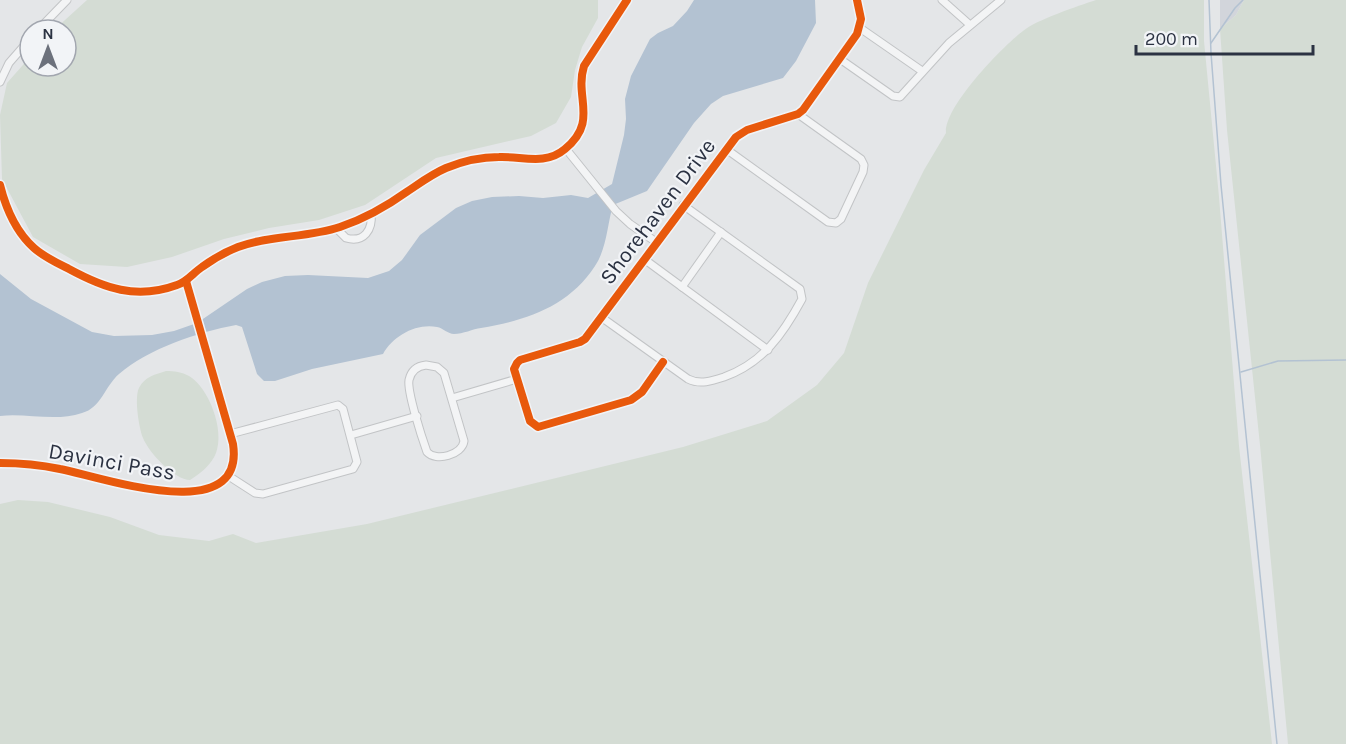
<svg xmlns="http://www.w3.org/2000/svg" width="1346" height="744" font-family="Karla,sans-serif">
	<style>
		.built { fill: #d2d5db }
		.green { fill: #d4dcd4 }
		.water { fill: #b3c2d2 }
		.lines { fill: none; stroke-linecap: round; stroke-linejoin: round }
		.stream { stroke: #b3c2d2; stroke-width: 1.5 }
		.minor-casing { stroke: #c2c4c6; stroke-width: 9 }
		.minor { stroke: #f3f4f5; stroke-width: 7 }
		.cycleway-casing { stroke: #f2f4f7; stroke-width: 11 }
		.cycleway { stroke: #e8590c; stroke-width: 8 }
		.labels { text-anchor: middle; stroke-width: 4.5; stroke-linejoin: round; paint-order: stroke }
		.street-label { font-size: 22px; fill: #2b3242; stroke: #f2f4f7 }
	</style>
	<rect width="100%" height="100%" fill="#e4e6e8"/>
	<polygon class="built" points="1220,0 1244,0 1236,15 1220,29"/>
	<g class="green">
		<polygon points="87,0 598,0 598,18 582,47 575,70 571,97 556,123 531,136 436,158 365,205 319,220 269,228 224,239 172,257 127,267 80,264 33,237 2,179 0,115 7,83 30,57 30,66 66,66 66,30 54,30"/>
		<path d="M1096 0H1204V41L1219 197 1239 446 1272 744H0V504L18 500 48 502 110 517 159 535 209 541 233 534 256 543 367 524 683 447 767 421 817 385 844 353 868 283 924 170 946 133C944 107 1002 47 1023 31 1036 20 1078 6 1096 0Z"/>
		<polygon points="1244,0 1346,0 1346,744 1288,744 1260,445 1227,130 1220,29 1236,15"/>
		<path d="M166 371C174 371 182 372 189 376 209 388 225 430 216 453 212 464 200 474 190 480 175 480 149 453 143 438 139 428 134 398 139 388 144 377 156 374 166 371Z"/>
	</g>
	<path class="water" d="M694 0H815L816 23 796 61 783 78 723 96 711 104 694 123 647 191 613 205C607 225 607 248 595 266 568 307 527 320 481 328 473 329 463 334 454 334 448 334 443 328 437 327 416 323 393 336 383 354L312 369 275 381H264L257 374 242 327 236 325C198 332 148 349 119 374 105 386 101 408 82 413 56 422 27 413 0 416V274L31 299 92 332 114 336 152 335 174 331 197 323 247 289 262 282 285 276 308 275 368 278 389 271 402 260 420 235 456 208 472 201 492 197 519 196 543 198 571 195 588 198 612 184 624 135 626 119 625 99 631 76 650 39 658 33 673 26 687 11Z"/>
	<g class="lines">
		<g class="stream">
			<polyline points="1209,0 1211,53 1221,185 1277,744"/>
			<polyline points="1211,43 1235,8 1243,0"/>
			<polyline points="1241,372 1278,361 1346,360"/>
		</g>
		<defs>
			<g id="minor">
				<polyline points="942,0 969,24"/>
				<polyline points="860,28 922,71"/>
				<polyline points="38,30 67,0"/>
				<polyline points="840,59 893,96 900,97 949,43 1001,0"/>
				<polyline points="0,82 9,63 30,39"/>
				<polyline points="566,149 616,211 630,224 656,242"/>
				<polyline points="726,149 828,222 836,223 841,219 863,172 864,165 861,159 798,114"/>
				<path d="M0 185C6 209 15 231 34 248 44 257 57 263 69 269 104 288 136 300 177 285 187 282 193 273 202 267 213 259 225 252 238 247 270 235 307 238 340 227 364 219 387 206 408 191 420 183 432 174 446 168 463 161 481 157 499 157 522 156 545 166 565 149 599 121 574 98 584 66L627 0"/>
				<path d="M336 228 346 238C364 243 373 230 371 213"/>
				<polyline points="644,259 768,350"/>
				<polyline points="682,287 721,232"/>
				<path d="M601 317 688 379C700 385 712 381 724 377 763 363 783 334 802 299L800 289 683 205"/>
				<polyline points="663,362 642,392 631,400 538,427 530,421 514,369 517,363 520,360 580,342 585,339 736,137 747,130 798,114 803,110 857,34 861,19 857,0"/>
				<path d="M426 365 437 367 444 373 464 441C462 455 436 462 427 452 422 438 407 392 409 380 411 371 417 366 426 365Z"/>
				<polyline points="452,398 517,379"/>
				<polyline points="351,435 417,416"/>
				<path d="M0 463C19 463 41 465 60 469 98 476 246 529 233 444L186 281"/>
				<polyline points="227,475 255,493 263,494 353,469 357,462 343,409 338,405 230,434"/>
			</g>
		</defs>
		<use href="#minor" class="minor-casing"/>
		<use href="#minor" class="minor"/>
		<defs>
			<g id="cycleway">
				<path d="M0 185C6 209 15 231 34 248 44 257 57 263 69 269 104 288 136 300 177 285 187 282 193 273 202 267 213 259 225 252 238 247 270 235 307 238 340 227 364 219 387 206 408 191 420 183 432 174 446 168 463 161 481 157 499 157 522 156 545 166 565 149 599 121 574 98 584 66L627 0"/>
				<polyline points="663,362 642,392 631,400 538,427 530,421 514,369 517,363 520,360 580,342 585,339 736,137 747,130 798,114 803,110 857,34 861,19 857,0"/>
				<path d="M0 463C19 463 41 465 60 469 98 476 246 529 233 444L186 281"/>
			</g>
		</defs>
		<use href="#cycleway" class="cycleway-casing"/>
		<use href="#cycleway" class="cycleway"/>
	</g>
	<g class="labels">
		<g class="street-label">
			<text transform="translate(657 211) rotate(-53)" y="8">Shorehaven Drive</text>
			<text transform="translate(112 461) rotate(10)" y="8">Davinci Pass</text>
		</g>
	</g>
	<g transform="translate(48 48)"><circle r="28" fill="#f2f4f7" stroke="#a2a6af" stroke-width="1.5"/>
	<path d="M0-4.5L10 22L0 15L-10 22Z" fill="#6c717c"/>
	<text y="-9" font-size="16" font-weight="bold" text-anchor="middle" fill="#2b3242">N</text>
	</g>
	<path d="M1136 45v9h177v-9" fill="none" stroke="#2b3242" stroke-width="3"/>
	<text x="1145" y="45" font-size="18" fill="#2b3242" stroke="#f2f4f7" stroke-width="4.5" paint-order="stroke">200 m</text>
</svg>
